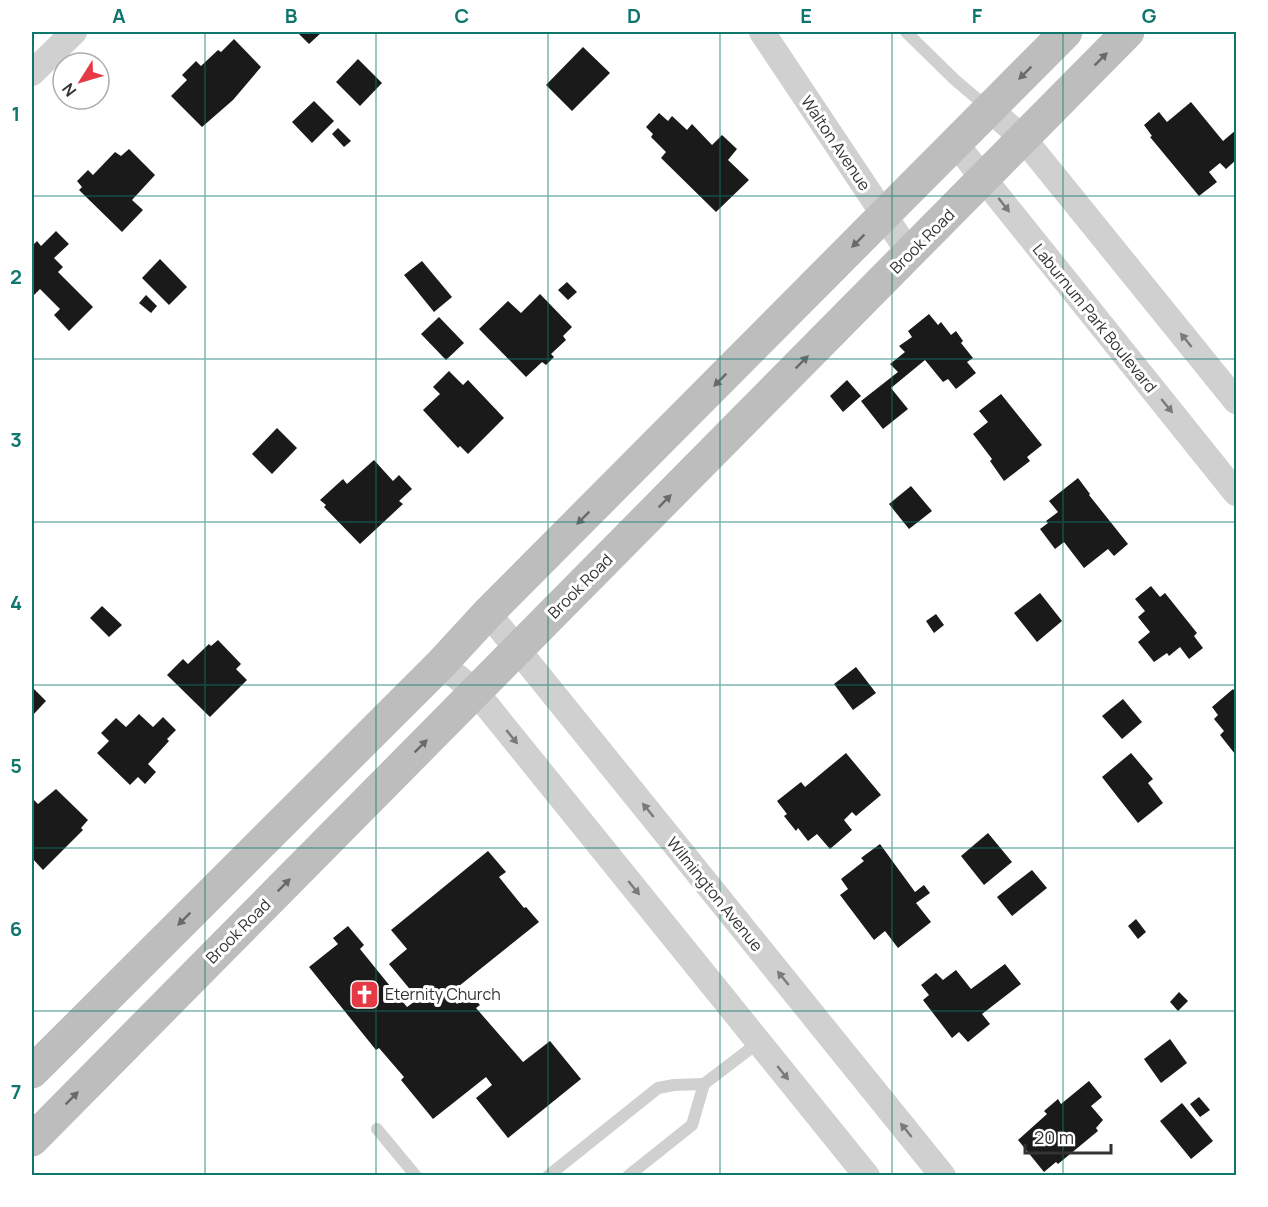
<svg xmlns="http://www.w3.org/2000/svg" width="1268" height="1207" font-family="Manrope,sans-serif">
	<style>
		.building { fill: #1a1a1a }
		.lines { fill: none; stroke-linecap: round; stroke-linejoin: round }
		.lane { stroke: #d0d0d0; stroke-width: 12 }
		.street { stroke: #d0d0d0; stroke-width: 26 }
		.secondary { stroke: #bdbdbd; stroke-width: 33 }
		.oneway { fill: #6a6a6a }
		.oneway2 { fill: #7a7a7a }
		.grid { fill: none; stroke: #0f766e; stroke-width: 1.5; stroke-opacity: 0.55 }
		.labels { text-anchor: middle; stroke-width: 6; stroke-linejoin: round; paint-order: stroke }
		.street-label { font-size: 16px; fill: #333; stroke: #fff }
		.poi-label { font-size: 16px; fill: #333; stroke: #fff; text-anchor: start }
		.neatline { fill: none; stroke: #0f766e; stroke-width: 2 }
		.grid-label { font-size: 20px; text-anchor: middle; font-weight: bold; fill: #0f766e }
	</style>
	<rect width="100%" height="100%" fill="#fff"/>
	<g class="building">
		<polygon points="297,32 322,32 309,44"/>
		<polygon points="234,39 261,67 233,100 202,127 171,96 187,80 182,75 196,61 201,66 218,50 221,52"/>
		<polygon points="583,47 610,73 572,111 546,85"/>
		<polygon points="358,59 382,83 360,106 336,82"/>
		<polygon points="314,101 334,121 312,143 292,122"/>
		<polygon points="1191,102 1223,141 1236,130 1236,160 1226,169 1220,163 1209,172 1217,182 1199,196 1150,137 1152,136 1144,125 1159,112 1167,122"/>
		<polygon points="659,113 668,121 672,116 687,130 692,124 712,145 722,135 737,149 728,160 749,180 716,212 661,158 666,152 651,137 653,134 646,127"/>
		<polygon points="338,128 351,141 344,147 332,134"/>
		<polygon points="129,149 155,175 132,200 143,210 122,232 79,190 82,187 77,181 88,170 93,175 115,152 121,156"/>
		<polygon points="56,231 69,244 54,258 63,267 58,272 93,307 69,331 54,315 60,309 40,289 33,296 32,294 32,246 37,241 41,246"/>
		<polygon points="160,259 187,287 169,305 142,278"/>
		<polygon points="422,261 452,297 434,312 404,275"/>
		<polygon points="567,282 577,292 568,300 558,290"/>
		<polygon points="540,294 572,327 563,336 566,340 551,354 554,357 546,365 542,362 526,377 479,329 508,301 521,313"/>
		<polygon points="146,295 157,306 151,313 139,303"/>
		<polygon points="929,314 938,325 941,322 951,335 956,331 963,341 961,343 973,358 967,362 976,373 956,389 948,379 943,382 925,360 891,388 908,409 883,429 861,401 898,372 890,364 905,352 899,346 912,337 908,331"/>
		<polygon points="439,317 464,343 446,360 421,334"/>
		<polygon points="449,371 463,385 468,380 504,418 468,454 460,446 458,448 423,410 440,394 433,387"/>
		<polygon points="847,380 861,396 843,412 830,396"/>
		<polygon points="1001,394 1042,445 1027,457 1030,461 1004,481 990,461 992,459 973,434 988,422 979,411"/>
		<polygon points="277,428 297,448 272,474 252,454"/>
		<polygon points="374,460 393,481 399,475 412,489 399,501 403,504 360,544 324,507 326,505 320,500 343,479 347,484"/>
		<polygon points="1078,478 1090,494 1089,495 1128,544 1114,556 1108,549 1084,568 1064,542 1055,549 1040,529 1048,523 1046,521 1058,512 1049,501"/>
		<polygon points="911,486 932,511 909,529 889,504"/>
		<polygon points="1151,586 1160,597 1165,593 1197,633 1194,636 1203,648 1189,659 1180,647 1169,656 1167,653 1154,662 1138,642 1150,632 1138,617 1145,611 1135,599"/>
		<polygon points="1040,593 1062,621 1037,642 1014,613"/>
		<polygon points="102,606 122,625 109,637 90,618"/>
		<polygon points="936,614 944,625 934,633 926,621"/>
		<polygon points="218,640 241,664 236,669 247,680 210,717 167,675 183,659 188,664 209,644 211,646"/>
		<polygon points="856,667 876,693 853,710 834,684"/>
		<polygon points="32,687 46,701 32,716"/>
		<polygon points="1233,689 1236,693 1235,754 1220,735 1224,731 1214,719 1218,715 1212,707"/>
		<polygon points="1123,699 1142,722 1122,739 1102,716"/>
		<polygon points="139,714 153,727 163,717 176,730 167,739 169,741 148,764 156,772 145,784 138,777 130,785 97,753 109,741 101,733 116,718 126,727"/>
		<polygon points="846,753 881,795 856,816 852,812 844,820 852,830 830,849 817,834 808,841 798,828 796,831 784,816 787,814 777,801 801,782 805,787"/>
		<polygon points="1131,753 1153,779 1148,783 1163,803 1138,823 1102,777"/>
		<polygon points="56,789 88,820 81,828 83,830 43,870 32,858 32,798 38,804"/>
		<polygon points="988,833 1012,862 984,885 961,856"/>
		<polygon points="880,844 915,892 924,885 930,893 916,903 931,922 898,948 885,931 874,940 840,895 848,889 841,879 864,861 861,858"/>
		<polygon points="488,851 506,872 499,877 524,908 526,907 539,922 449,994 457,1004 470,994 480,1005 476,1008 523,1062 550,1041 581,1079 508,1138 476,1098 492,1085 486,1077 433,1119 401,1080 404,1077 379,1048 376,1050 309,967 338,944 333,938 348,926 364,945 360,949 407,1007 418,999 389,964 407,949 391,930"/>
		<polygon points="1032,870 1047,888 1012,916 997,897"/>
		<polygon points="1136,919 1146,932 1138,939 1128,926"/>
		<polygon points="1005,964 1021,984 982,1014 990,1024 968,1042 959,1032 952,1038 923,1000 929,995 921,985 936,973 943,980 956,970 971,989"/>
		<polygon points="1179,992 1188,1001 1178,1011 1170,1002"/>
		<polygon points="1170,1039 1187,1063 1161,1083 1144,1059"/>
		<polygon points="1089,1081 1102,1097 1091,1106 1103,1120 1096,1128 1098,1131 1058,1164 1056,1162 1044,1172 1018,1140 1047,1114 1044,1111 1058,1099 1061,1104"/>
		<polygon points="1199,1097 1210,1110 1200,1117 1190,1104"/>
		<polygon points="1182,1103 1213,1141 1191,1159 1160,1121"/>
	</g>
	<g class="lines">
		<g class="lane">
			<polyline points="906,32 955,80 988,108"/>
			<polyline points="377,1129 416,1176"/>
			<polyline points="548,1176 658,1088 674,1085 704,1084"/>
			<polyline points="628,1176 692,1125 704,1084 759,1042"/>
		</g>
		<g class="street">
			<polyline points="762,32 910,254"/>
			<polyline points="32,73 74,32"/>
			<polyline points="989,109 1023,138 1236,401"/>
			<polyline points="955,143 1236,493"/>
			<polyline points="488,613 943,1176"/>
			<polyline points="441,664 475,691 867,1176"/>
		</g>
		<g class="secondary">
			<polyline points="32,1072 441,664 488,613 1066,32"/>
			<polyline points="32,1140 1128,32"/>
		</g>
	</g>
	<defs><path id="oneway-solid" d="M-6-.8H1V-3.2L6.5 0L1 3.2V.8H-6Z" transform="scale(1.5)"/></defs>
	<g class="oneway">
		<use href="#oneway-solid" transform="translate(1101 59) rotate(-45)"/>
		<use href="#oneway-solid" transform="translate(1025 73) rotate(135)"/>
		<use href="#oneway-solid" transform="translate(858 241) rotate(135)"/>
		<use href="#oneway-solid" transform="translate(802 362) rotate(-45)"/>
		<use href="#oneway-solid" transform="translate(720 380) rotate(135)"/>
		<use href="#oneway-solid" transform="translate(665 501) rotate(-45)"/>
		<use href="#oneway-solid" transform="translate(583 518) rotate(135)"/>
		<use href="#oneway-solid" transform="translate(421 746) rotate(-45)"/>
		<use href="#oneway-solid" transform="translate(284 885) rotate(-45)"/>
		<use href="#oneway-solid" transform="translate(184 919) rotate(135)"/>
		<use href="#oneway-solid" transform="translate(72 1098) rotate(-45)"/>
	</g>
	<g class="oneway2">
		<use href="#oneway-solid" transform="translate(1004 205) rotate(52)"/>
		<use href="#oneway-solid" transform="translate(1186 340) rotate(-129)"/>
		<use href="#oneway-solid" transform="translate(1167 406) rotate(51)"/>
		<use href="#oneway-solid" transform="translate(512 737) rotate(51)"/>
		<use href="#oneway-solid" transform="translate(648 810) rotate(-129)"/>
		<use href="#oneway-solid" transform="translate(634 888) rotate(51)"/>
		<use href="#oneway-solid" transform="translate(783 978) rotate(-129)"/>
		<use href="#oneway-solid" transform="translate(783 1073) rotate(51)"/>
		<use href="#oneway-solid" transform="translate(906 1130) rotate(-129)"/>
	</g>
	<path class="grid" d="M205 32V1176M376 32V1176M548 32V1176M720 32V1176M892 32V1176M1063 32V1176M32 196H1236M32 359H1236M32 522H1236M32 685H1236M32 848H1236M32 1011H1236"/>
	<defs>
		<symbol id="church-square" viewBox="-11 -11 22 22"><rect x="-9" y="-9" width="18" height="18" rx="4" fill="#e63946" stroke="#fff"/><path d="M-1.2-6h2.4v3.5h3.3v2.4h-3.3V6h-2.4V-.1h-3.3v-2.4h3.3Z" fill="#fff"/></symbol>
	</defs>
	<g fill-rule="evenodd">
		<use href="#church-square" x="348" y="978" width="33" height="33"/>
	</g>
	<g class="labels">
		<g class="street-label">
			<text transform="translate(836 143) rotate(56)" y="6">Walton Avenue</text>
			<text transform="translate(922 241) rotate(-45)" y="6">Brook Road</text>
			<text transform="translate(1095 318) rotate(51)" y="6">Laburnum Park Boulevard</text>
			<text transform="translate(580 586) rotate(-45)" y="6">Brook Road</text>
			<text transform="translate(715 894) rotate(51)" y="6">Wilmington Avenue</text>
			<text transform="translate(238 931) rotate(-45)" y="6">Brook Road</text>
		</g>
		<g class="poi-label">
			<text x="385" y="1000">Eternity Church</text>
		</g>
	</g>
	<rect width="1268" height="1207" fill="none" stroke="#ffffff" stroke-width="66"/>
	<g transform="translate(81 81) rotate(233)"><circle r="28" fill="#ffffff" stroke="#adadad" stroke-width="1.5"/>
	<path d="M0-4.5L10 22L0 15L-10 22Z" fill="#e63946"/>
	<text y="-9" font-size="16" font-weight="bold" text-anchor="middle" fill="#333333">N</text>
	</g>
	<path d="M1025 1144v9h86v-9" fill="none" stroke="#333333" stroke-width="3"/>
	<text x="1034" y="1144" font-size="18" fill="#333333" stroke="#ffffff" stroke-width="4.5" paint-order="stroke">20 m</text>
	<rect x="33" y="33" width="1202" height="1141" class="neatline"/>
	<g class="grid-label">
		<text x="119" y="23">A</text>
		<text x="291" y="23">B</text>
		<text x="462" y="23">C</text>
		<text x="634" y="23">D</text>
		<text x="806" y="23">E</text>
		<text x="977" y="23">F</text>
		<text x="1149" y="23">G</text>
		<text x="16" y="121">1</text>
		<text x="16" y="284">2</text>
		<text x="16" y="447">3</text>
		<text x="16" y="610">4</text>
		<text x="16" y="773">5</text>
		<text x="16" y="936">6</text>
		<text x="16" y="1099">7</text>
	</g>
</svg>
